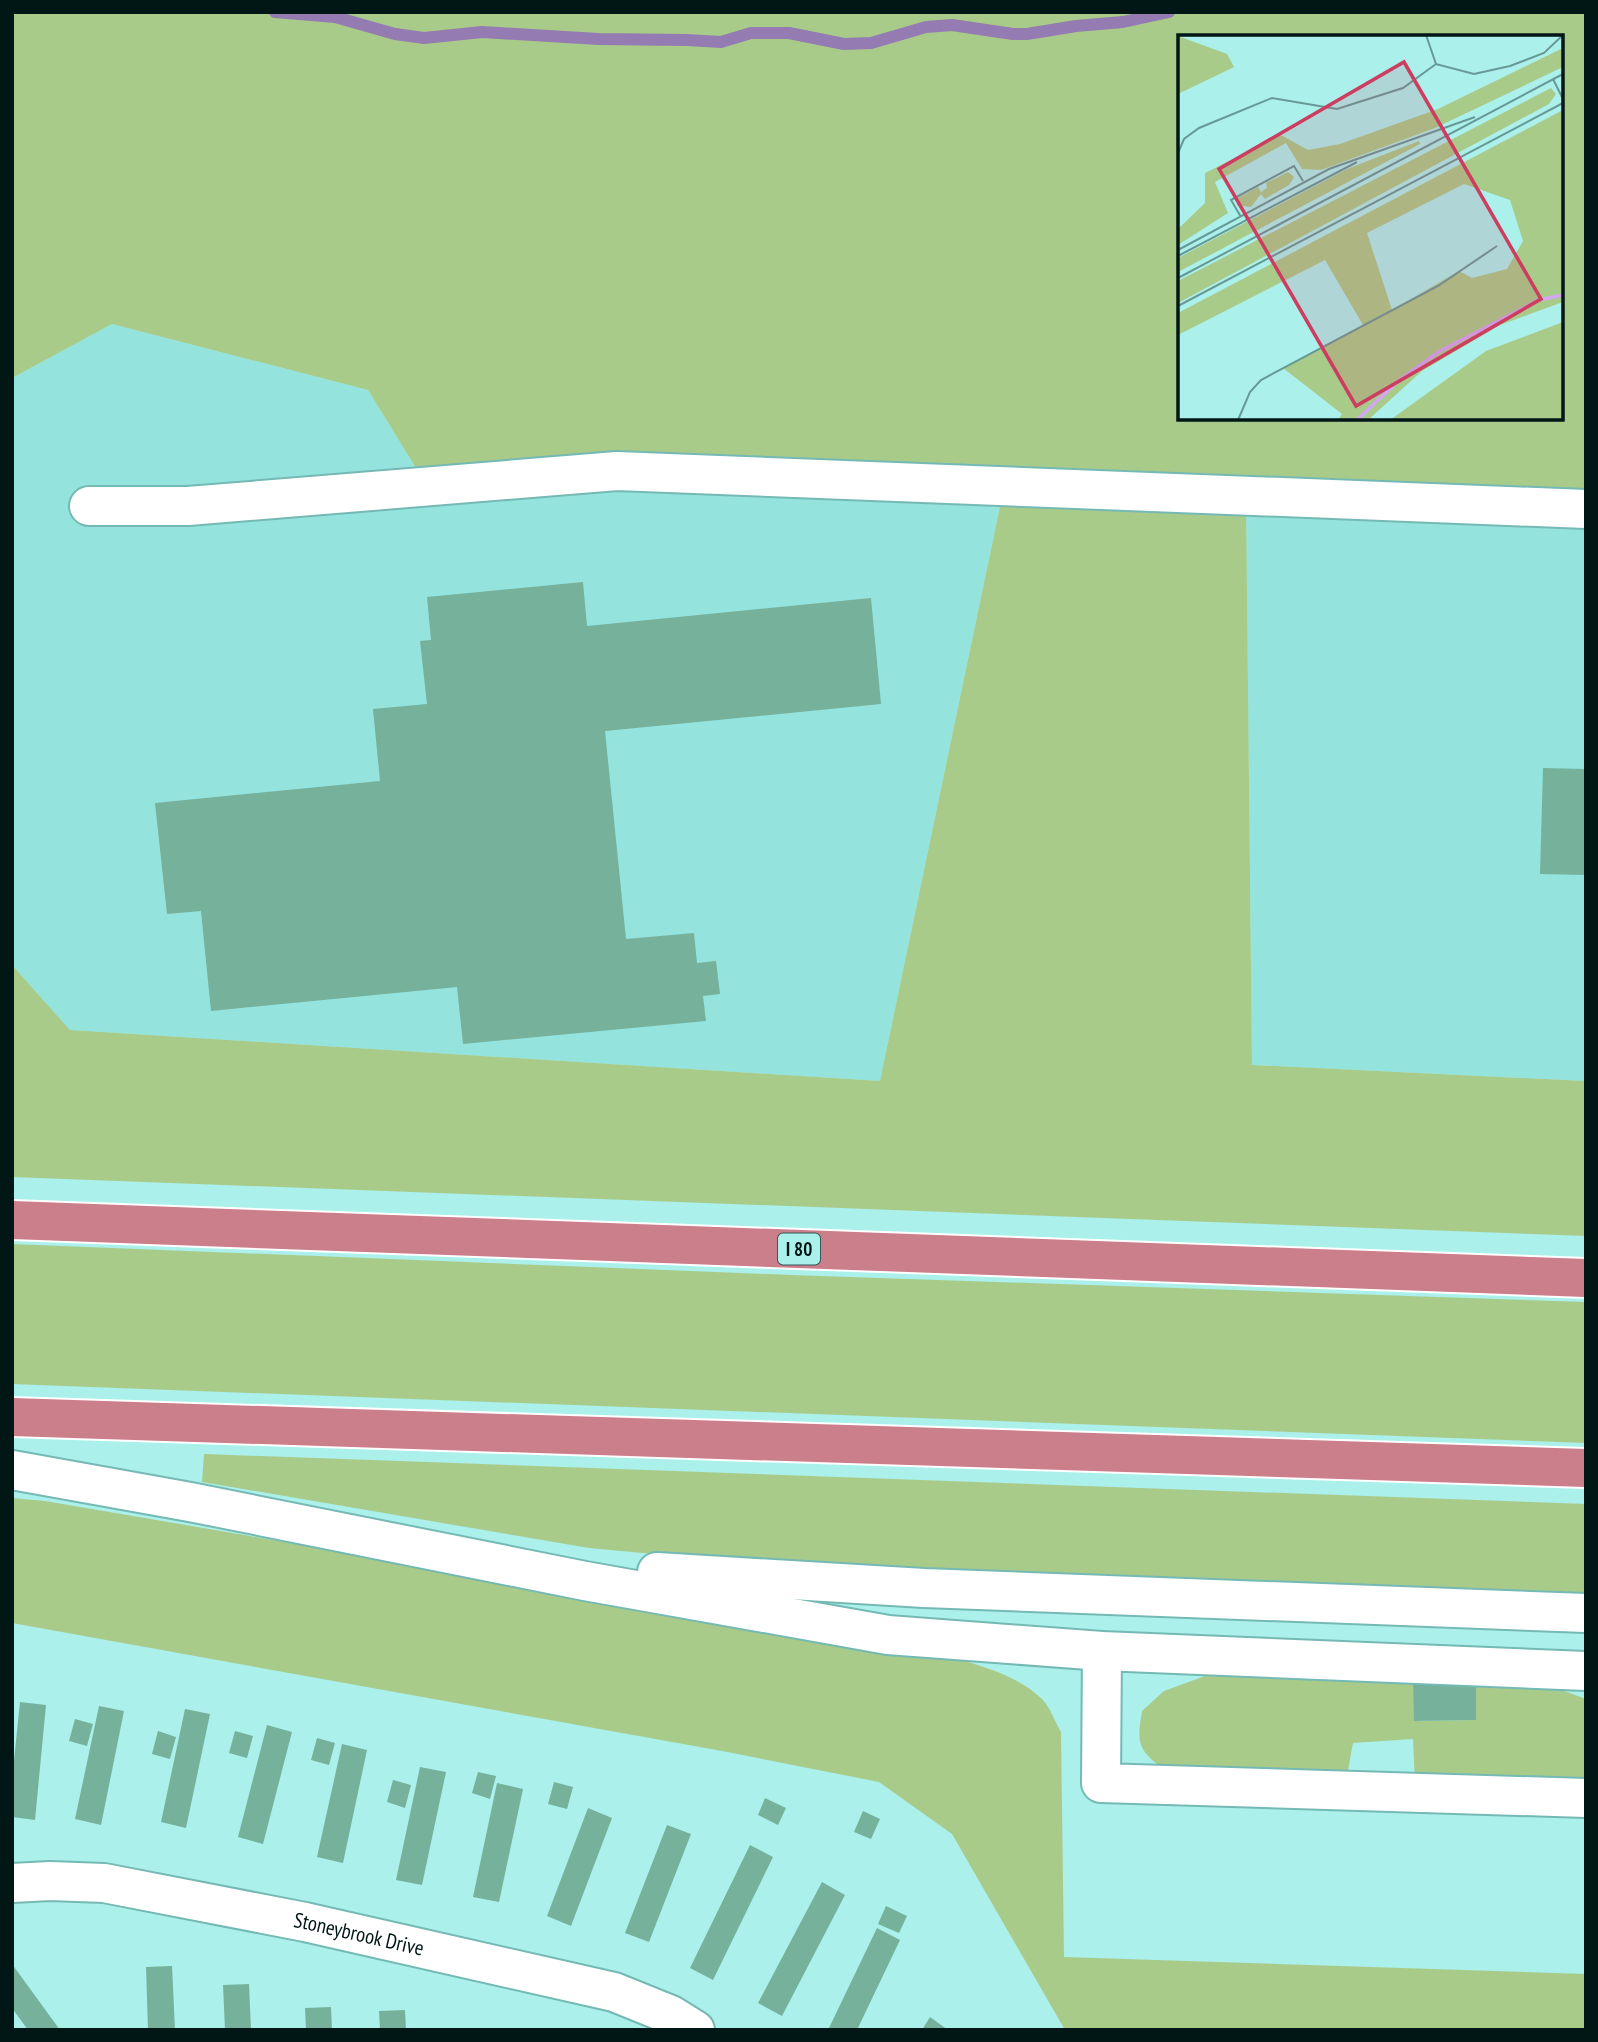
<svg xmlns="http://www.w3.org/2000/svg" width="1598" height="2042" font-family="'PT Sans Narrow',sans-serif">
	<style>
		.built { fill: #94e3dd }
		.green { fill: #a9cb8a; fill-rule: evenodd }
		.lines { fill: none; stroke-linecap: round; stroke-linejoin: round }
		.stream { stroke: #947bb1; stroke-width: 12 }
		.building { fill: #76b19c }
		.minor-casing { stroke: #75b9b4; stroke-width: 42 }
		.highway-casing { stroke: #fff; stroke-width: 42 }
		.minor { stroke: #fff; stroke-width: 38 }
		.highway { stroke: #cb7f8a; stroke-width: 38 }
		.labels { text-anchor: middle; stroke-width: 5; stroke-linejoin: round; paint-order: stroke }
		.shield { fill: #abf0eb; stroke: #335856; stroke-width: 2 }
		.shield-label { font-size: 19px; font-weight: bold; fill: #001716 }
		.street-label { font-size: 21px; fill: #001716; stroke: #abf0eb }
		.inset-river { fill: none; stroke: #d3a6f3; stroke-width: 3.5 }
		.inset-road { fill: none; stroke: #679996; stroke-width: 2 }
		.view { fill: #cc3d60; fill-opacity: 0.15; stroke: #cc3d60; stroke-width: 3.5 }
		.inset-edge { fill: none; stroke: #001716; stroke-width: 3.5 }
	</style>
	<rect width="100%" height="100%" fill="#abf0eb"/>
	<g class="built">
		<polygon points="112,324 368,390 427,486 1004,486 880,1081 70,1030 12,965 12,378"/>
		<polygon points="1246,496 1586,508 1586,1081 1252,1065"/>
	</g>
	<g class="green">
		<path d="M12 12H1586V509L1246 496 1252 1065 1586 1081V1236L12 1177V965L70 1030 880 1081 1004 487 427 486 368 390 112 324 12 378ZM1180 37H1561V418H1180Z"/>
		<polygon points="12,1244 792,1275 1586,1302 1586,1443 12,1384"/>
		<polygon points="204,1454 1586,1504 1586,1595 773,1565 589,1548 202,1482"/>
		<path d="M12 1498 45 1501 942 1654C976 1665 1015 1673 1042 1699 1050 1707 1055 1722 1061 1732L1064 1957 1586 1974V2030H1065L952 1834 879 1782 722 1751 12 1623Z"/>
		<path d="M1205 1676 1413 1680 1415 1721 1476 1720V1679H1532L1586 1699V1781L1415 1783 1413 1739 1353 1743 1346 1781 1161 1767C1137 1749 1137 1741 1142 1711L1164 1691Z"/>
	</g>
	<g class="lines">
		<polyline class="stream" points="275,12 335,17 395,34 424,38 482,32 598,39 687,40 721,42 751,33 789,33 844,44 871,43 926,27 952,25 1013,34 1027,34 1076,26 1123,22 1169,12"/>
	</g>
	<g class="building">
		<polygon points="583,582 587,626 871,598 881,704 605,731 626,939 694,933 697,963 716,961 720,994 703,996 706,1021 463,1044 457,987 211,1011 201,911 167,914 155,803 380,781 373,709 427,704 420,641 431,640 427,597"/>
		<polygon points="1543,768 1586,769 1586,875 1540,874"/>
		<polygon points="1476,1679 1476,1720 1414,1721 1413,1680"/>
		<polygon points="20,1702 46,1705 35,1820 12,1817 12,1780"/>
		<polygon points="99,1706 124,1711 101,1825 75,1819"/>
		<polygon points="185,1709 210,1714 186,1828 161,1822"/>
		<polygon points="75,1719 93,1724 87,1746 69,1741"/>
		<polygon points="267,1725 292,1732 263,1844 238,1837"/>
		<polygon points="158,1731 176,1737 170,1759 152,1754"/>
		<polygon points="235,1731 253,1736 247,1758 229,1753"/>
		<polygon points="317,1738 335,1743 329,1765 311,1760"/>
		<polygon points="342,1744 367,1750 343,1863 317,1857"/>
		<polygon points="420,1767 446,1772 422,1885 396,1880"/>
		<polygon points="478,1772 496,1776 490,1799 472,1793"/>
		<polygon points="393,1780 411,1785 405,1808 387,1802"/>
		<polygon points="554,1782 573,1787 567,1809 548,1804"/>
		<polygon points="497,1783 523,1789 499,1902 473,1897"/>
		<polygon points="765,1798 786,1808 778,1825 758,1815"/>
		<polygon points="588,1808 612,1818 571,1926 547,1916"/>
		<polygon points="863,1811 880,1819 871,1839 854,1832"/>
		<polygon points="667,1825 691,1834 649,1942 625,1933"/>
		<polygon points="750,1845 773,1857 713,1980 690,1968"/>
		<polygon points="822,1882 845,1895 782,2016 758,2003"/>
		<polygon points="886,1906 907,1916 899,1933 878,1924"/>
		<polygon points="877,1928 900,1940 857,2030 828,2030"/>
		<polygon points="12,1964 60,2030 28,2030 12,2008"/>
		<polygon points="172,1966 175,2030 148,2030 146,1967"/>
		<polygon points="249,1984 251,2030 225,2030 223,1985"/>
		<polygon points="331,2007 332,2030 306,2030 305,2008"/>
		<polygon points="405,2010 406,2030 380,2030 379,2011"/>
		<polygon points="930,2017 948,2030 922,2030"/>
	</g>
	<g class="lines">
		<defs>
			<g id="minor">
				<polyline points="89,506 188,506 617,471 1586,509"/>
				<polyline points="12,1470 190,1502 585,1581 888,1635 1102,1651 1586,1671"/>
				<polyline points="657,1572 924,1588 1586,1613"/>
				<polyline points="1102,1651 1101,1783 1586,1798"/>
				<path id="s1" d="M12 1883 50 1881 104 1883 305 1922 614 1992 671 2015 695 2030"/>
			</g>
			<g id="highway">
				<polyline points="12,1220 1586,1278"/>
				<polyline points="12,1417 1586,1468"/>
			</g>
		</defs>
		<use href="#minor" class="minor-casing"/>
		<use href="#highway" class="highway-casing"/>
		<use href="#minor" class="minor"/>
		<use href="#highway" class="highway"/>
	</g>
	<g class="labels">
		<rect class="shield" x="778" y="1233.5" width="42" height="31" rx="5"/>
		<g class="shield-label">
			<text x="799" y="1256">I 80</text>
		</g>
		<g class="street-label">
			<text dy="7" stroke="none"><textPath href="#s1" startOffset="352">Stoneybrook Drive</textPath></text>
		</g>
	</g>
	<g transform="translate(1178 35)">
		<rect width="385" height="385" fill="#abf0eb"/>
		<path d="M0 1 49 19 56 32 0 59ZM385 13V32L257 93 143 135 124 134 108 108 37 147 50 178 0 210V194L27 168V138L103 100 130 115 162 109 260 74ZM373 53 378 59 371 69 0 268V246ZM385 75V267L322 290 244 336 190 385H160L164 379 105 333 185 290 147 225 0 300V278ZM286 149 332 165 345 206 329 234 294 243 281 236 214 275 189 198ZM241 106 242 109 0 237V223L169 134ZM110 137 116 142 111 150 87 164 83 159 73 172 59 170 60 163 80 152 83 157 89 153 88 148ZM385 287V385H212L308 316Z" fill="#a9cb8a" fill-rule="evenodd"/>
		<path class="inset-river" d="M179 385 220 346 262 316 361 265 385 260"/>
		<path class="inset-road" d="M248 0 258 29M375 44 385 64M0 118 6 104 21 93 94 63 159 74 225 53 258 29 296 39 332 31 366 18 385 0M63 182 53 165 116 131 125 146M0 215 151 134 297 82M0 221 179 127M0 243 385 39M0 271 385 68M60 385 72 357 83 345 260 251 319 211"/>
		<path class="view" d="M226 27 363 264 178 371 41 134Z"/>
		<rect width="385" height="385" class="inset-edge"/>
	</g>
	<rect width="1598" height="2042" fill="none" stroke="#001716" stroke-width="28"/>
</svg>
